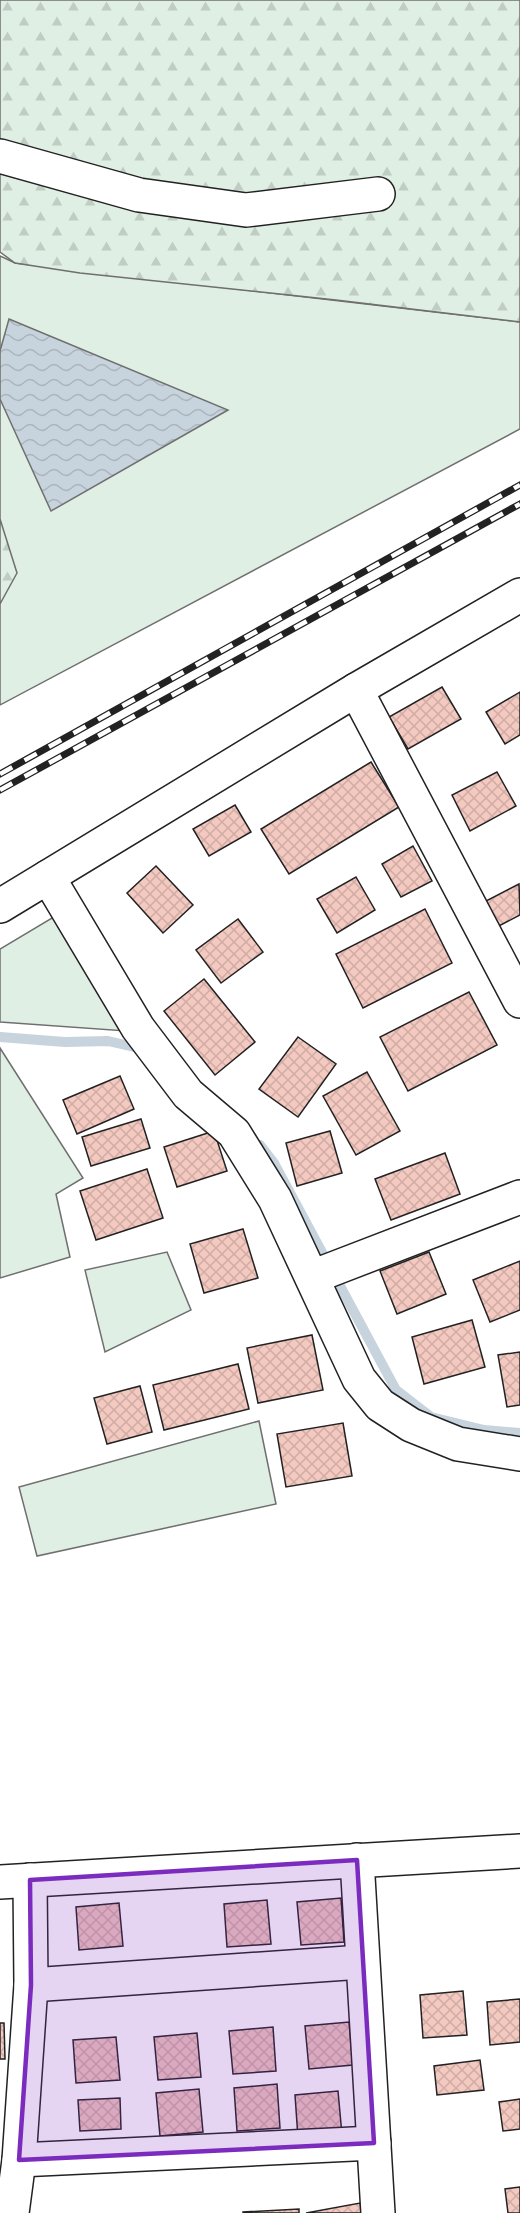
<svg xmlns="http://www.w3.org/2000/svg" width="520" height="2213" font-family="Manrope,sans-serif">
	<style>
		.grass { fill: #e0efe3; stroke: #6f6f6f; stroke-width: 1.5 }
		.forest { fill: url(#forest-firs); stroke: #6f6f6f; stroke-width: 1.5 }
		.water { fill: url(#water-waves); stroke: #6f6f6f; stroke-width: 1.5 }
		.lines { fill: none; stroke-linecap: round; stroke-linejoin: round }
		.stream { stroke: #c7d3dd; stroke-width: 10 }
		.building { fill: url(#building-cross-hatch); stroke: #222; stroke-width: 1.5 }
		.minor-casing { stroke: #222; stroke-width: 36 }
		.minor { stroke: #fff; stroke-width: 33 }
		.rail-casing { stroke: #222; stroke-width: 7 }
		.rail { stroke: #fff; stroke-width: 4.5; stroke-dasharray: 14; stroke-linecap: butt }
		.marked { fill: #7b2cbf; fill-opacity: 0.2; stroke: #7b2cbf; stroke-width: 4.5; stroke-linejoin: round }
	</style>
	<defs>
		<pattern id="forest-firs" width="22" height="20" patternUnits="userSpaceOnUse" patternTransform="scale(1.5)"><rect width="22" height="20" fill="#e0efe3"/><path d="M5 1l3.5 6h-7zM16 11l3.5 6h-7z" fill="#c0cdc2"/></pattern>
		<pattern id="water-waves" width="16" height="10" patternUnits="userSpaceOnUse" patternTransform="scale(1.5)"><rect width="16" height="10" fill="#c7d3dd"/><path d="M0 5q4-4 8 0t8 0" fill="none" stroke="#abb5bd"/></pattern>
		<pattern id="building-cross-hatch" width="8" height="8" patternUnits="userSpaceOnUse" patternTransform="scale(1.5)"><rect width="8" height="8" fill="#f3c9c0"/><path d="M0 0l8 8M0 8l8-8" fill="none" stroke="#d0aca5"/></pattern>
	</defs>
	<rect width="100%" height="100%" fill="#fff"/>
	<g class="grass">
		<polygon points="0,256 15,263 520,322 520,429 0,705"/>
		<polygon points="57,915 126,1031 0,1022 0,949"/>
		<polygon points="0,1048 83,1178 56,1194 70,1257 0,1278"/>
		<polygon points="167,1252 191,1310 105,1352 85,1270"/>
		<polygon points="259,1421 276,1504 37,1556 19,1487"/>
	</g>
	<g class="forest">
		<polygon points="0,0 520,0 520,322 336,300 80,273 15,263 0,252"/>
		<polygon points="0,519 17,573 0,604"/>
	</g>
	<polygon class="water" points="9,319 228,410 51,511 0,399 0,351"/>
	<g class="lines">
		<g class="stream">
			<polyline points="0,1037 65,1042 108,1041 143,1049"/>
			<polyline points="260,1145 274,1163 396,1390 431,1417 484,1430 520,1433"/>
		</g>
	</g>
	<g class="building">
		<polygon points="442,687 461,719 408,749 389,717"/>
		<polygon points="520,692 520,735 505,744 486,712"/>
		<polygon points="371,762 399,807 289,874 261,829"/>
		<polygon points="497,772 516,806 470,831 452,795"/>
		<polygon points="235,805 251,832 209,856 193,829"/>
		<polygon points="413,846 432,881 401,897 382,864"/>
		<polygon points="156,866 193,905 163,933 127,893"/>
		<polygon points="356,877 375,910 337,933 317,899"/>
		<polygon points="519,884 520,915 497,927 484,902"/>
		<polygon points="425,909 452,963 363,1008 336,954"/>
		<polygon points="238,919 263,952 221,983 196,950"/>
		<polygon points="204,979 255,1042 215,1075 164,1011"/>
		<polygon points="469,992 497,1045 408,1091 380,1037"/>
		<polygon points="298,1037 336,1064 298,1117 259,1089"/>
		<polygon points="367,1072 400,1131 356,1155 323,1096"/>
		<polygon points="120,1076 134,1109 77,1134 63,1100"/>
		<polygon points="141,1119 150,1148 91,1166 82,1137"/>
		<polygon points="214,1131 227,1171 177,1187 164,1147"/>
		<polygon points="330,1131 342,1173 297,1186 286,1143"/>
		<polygon points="445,1153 460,1194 391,1220 375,1179"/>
		<polygon points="147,1169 163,1218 96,1240 80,1191"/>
		<polygon points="243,1229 258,1278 204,1293 190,1244"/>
		<polygon points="429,1252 446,1294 397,1314 380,1271"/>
		<polygon points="520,1261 520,1310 490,1322 473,1280"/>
		<polygon points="472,1320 485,1367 424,1384 412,1337"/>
		<polygon points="312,1335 323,1390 258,1403 247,1348"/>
		<polygon points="520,1352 520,1405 507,1407 498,1355"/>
		<polygon points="238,1364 249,1409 164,1430 153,1385"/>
		<polygon points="140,1386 152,1432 107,1444 94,1398"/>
		<polygon points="343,1423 352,1476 286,1487 277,1434"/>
		<polygon points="341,1898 344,1942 301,1945 297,1902"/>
		<polygon points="267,1900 271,1944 227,1947 224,1904"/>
		<polygon points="119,1903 123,1946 79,1950 76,1907"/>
		<polygon points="463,1991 467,2035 423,2038 420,1995"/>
		<polygon points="520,1999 520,2042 490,2045 487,2002"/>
		<polygon points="349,2022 353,2065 309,2069 305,2026"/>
		<polygon points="0,2023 4,2023 5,2059 0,2059"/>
		<polygon points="273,2027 276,2071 233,2074 229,2031"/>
		<polygon points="197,2033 201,2077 158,2080 154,2037"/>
		<polygon points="116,2037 120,2080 76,2083 73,2040"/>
		<polygon points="480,2060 484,2090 437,2095 434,2066"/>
		<polygon points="277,2084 280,2128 237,2131 234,2088"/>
		<polygon points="199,2089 203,2132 160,2136 156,2093"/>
		<polygon points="338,2091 342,2135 298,2138 295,2095"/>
		<polygon points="120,2098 121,2129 80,2131 78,2100"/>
		<polygon points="520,2099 520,2129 503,2131 499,2102"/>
		<polygon points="520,2187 520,2213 508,2213 505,2189"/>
		<polygon points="360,2203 362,2213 306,2213"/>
		<polygon points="299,2209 299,2213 243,2213 243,2212"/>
	</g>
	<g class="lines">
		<defs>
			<g id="minor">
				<polyline points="0,156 139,195 246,210 378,194"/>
				<polyline points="356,690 520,1001"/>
				<polyline points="48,877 138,1028 188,1094 234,1133 275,1199 359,1379 380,1405 411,1425 458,1444 520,1454"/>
				<polyline points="0,906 356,690 520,595"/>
				<polyline points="312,1277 520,1197"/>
				<polyline points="357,1860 378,2213"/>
				<polyline points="0,1882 520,1851"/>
				<polyline points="31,1985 362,1962"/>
				<polyline points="19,2160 374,2143"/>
				<polyline points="12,2213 19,2160 31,1985 30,1880"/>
			</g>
		</defs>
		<use href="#minor" class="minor-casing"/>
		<use href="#minor" class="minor"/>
		<defs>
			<g id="rail">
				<polyline points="0,774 520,485"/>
				<polyline points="0,790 520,504"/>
			</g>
		</defs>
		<use href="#rail" class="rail-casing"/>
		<use href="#rail" class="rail"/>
	</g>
	<path class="marked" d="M357 1860 374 2143 19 2160 31 1985 30 1880Z"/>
</svg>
